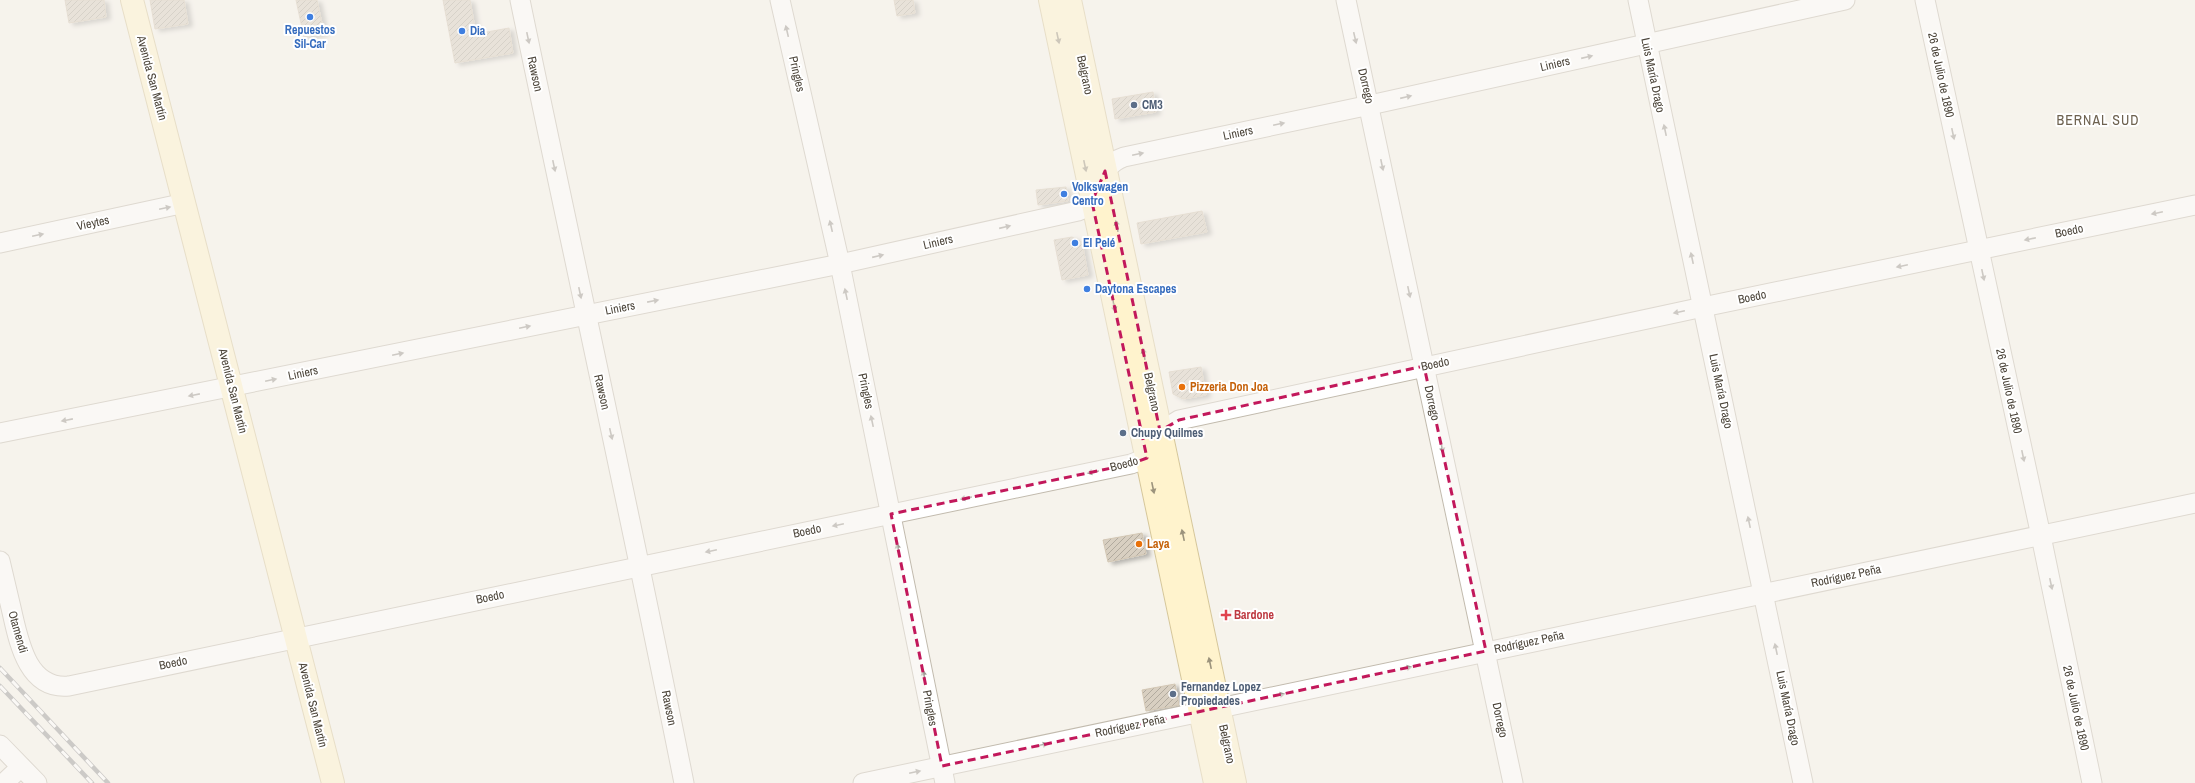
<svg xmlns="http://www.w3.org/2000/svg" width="2195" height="783" font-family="'Archivo Narrow',sans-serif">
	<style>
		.building { fill: url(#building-hatch); stroke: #d3c7b4; filter: url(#shadow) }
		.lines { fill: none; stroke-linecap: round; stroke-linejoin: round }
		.street-casing { stroke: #c2bbae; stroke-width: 21 }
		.secondary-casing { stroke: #d6c79b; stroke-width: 24 }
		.street { stroke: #fff; stroke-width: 19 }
		.secondary { stroke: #fff3cd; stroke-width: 22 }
		.rail-casing { stroke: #9a9a9a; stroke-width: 4.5 }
		.rail { stroke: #fff; stroke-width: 3; stroke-dasharray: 9; stroke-linecap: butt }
		.oneway { fill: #9c9892 }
		.oneway2 { fill: #9c937c }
		.marked { fill: none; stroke: #c2185b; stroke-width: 3; stroke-dasharray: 8 5; stroke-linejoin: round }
		.shop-dot { fill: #3f7fe0; stroke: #fff; stroke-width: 1.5 }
		.service-dot { fill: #5c6f8a; stroke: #fff; stroke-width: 1.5 }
		.food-dot { fill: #e8710a; stroke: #fff; stroke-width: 1.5 }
		.health-dot { fill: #e0444e; stroke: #fff; stroke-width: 1.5 }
		.labels { text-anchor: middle; stroke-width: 4; stroke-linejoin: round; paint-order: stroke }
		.shop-label { font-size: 12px; font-weight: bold; fill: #366cbe; stroke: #fff; text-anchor: start }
		.street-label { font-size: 12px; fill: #4b4439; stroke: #fff }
		.service-label { font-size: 12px; font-weight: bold; fill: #4e5e75; stroke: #fff; text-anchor: start }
		.food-label { font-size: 12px; font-weight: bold; fill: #c56008; stroke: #fff; text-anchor: start }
		.health-label { font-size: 12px; font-weight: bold; fill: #be3a42; stroke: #fff; text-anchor: start }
		.quarter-label { font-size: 14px; letter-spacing: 1px; fill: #6e6250; stroke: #fff }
	</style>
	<defs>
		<pattern id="building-hatch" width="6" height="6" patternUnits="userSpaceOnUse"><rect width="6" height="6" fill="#d8cfc1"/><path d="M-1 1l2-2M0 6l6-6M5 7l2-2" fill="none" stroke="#b1aa9e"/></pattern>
		<filter id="shadow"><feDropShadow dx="4.5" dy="2.5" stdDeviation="2" flood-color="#0004"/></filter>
	</defs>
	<rect width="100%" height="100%" fill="#f6f3ec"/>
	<g class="building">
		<polygon points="65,0 104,0 106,17 69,23"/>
		<polygon points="150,0 184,0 188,24 155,29"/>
		<polygon points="296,0 317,0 324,33 304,37"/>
		<polygon points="443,0 470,0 476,34 509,28 513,53 455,63"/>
		<polygon points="894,0 913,0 915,13 897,16"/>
		<polygon points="1153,92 1156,112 1115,119 1112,99"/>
		<polygon points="1066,187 1068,201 1038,205 1036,190"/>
		<polygon points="1202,211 1207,232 1141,244 1137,223"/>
		<polygon points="1072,237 1082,242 1088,275 1062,280 1054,240"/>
		<polygon points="1201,367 1206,395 1183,399 1173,394 1169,372"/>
		<polygon points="1142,533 1146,554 1108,562 1103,540"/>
		<polygon points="1175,684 1179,705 1146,711 1142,690"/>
	</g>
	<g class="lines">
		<defs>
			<g id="street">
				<path d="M520 0C574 261 632 522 684 783"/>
				<polyline points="780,0 840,264 945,783"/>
				<polyline points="1346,0 1513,783"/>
				<polyline points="1638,0 1803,783"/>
				<polyline points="1925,0 2041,536 2092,783"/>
				<polyline points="0,243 185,203"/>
				<path d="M0 433 840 264 1078 211C1104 202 1094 167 1124 157L1370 105 1845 0"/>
				<path d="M0 561C4 578 8 595 12 612 19 643 28 690 69 686L1131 464 1147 458 1171 425 1179 420 1703 307 2195 205"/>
				<polyline points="0,745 37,783"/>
				<polyline points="4,783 21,767"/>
				<polyline points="863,783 2195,503"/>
			</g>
			<g id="secondary">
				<polyline points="132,0 333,783"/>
				<polyline points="1050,0 1215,783"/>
				<polyline points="1070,0 1235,783"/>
			</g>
		</defs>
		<use href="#street" class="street-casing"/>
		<use href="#secondary" class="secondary-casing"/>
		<use href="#street" class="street"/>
		<use href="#secondary" class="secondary"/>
		<defs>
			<g id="rail">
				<polyline points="0,668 108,783"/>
				<polyline points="0,686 92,783"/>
			</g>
		</defs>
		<use href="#rail" class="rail-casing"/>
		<use href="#rail" class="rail"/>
	</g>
	<defs><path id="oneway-solid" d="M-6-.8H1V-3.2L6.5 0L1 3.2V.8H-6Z"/></defs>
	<g class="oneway">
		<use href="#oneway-solid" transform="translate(787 31) rotate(-103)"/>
		<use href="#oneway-solid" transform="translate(528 38) rotate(78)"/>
		<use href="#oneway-solid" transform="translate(1355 38) rotate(77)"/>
		<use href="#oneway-solid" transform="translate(1587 57) rotate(-13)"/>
		<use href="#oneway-solid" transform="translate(1406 97) rotate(-13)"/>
		<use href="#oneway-solid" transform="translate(1279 124) rotate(-12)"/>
		<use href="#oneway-solid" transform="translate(1665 130) rotate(-102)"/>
		<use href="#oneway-solid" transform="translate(1953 134) rotate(78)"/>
		<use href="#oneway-solid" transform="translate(1138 154) rotate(-12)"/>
		<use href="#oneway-solid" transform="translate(1382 165) rotate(78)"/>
		<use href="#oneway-solid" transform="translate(554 166) rotate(78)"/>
		<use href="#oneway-solid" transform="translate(165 208) rotate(-12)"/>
		<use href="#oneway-solid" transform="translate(2157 213) rotate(168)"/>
		<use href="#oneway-solid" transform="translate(831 226) rotate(-103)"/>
		<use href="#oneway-solid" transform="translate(1005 227) rotate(-13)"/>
		<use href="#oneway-solid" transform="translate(38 235) rotate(-12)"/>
		<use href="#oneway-solid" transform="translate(2030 239) rotate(168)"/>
		<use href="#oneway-solid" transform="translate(878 256) rotate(-13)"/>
		<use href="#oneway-solid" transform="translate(1692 258) rotate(-102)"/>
		<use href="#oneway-solid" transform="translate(1902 266) rotate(168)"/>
		<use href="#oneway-solid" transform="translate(1983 275) rotate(78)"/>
		<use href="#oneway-solid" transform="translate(1409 292) rotate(78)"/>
		<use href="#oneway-solid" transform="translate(580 293) rotate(78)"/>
		<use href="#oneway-solid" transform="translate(846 294) rotate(-102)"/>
		<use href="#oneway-solid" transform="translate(653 301) rotate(-11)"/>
		<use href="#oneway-solid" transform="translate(1679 312) rotate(168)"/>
		<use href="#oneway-solid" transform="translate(525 327) rotate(-12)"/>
		<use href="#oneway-solid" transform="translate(398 354) rotate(-12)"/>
		<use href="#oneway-solid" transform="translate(271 380) rotate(-12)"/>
		<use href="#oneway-solid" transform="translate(194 395) rotate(169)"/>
		<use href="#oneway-solid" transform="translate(67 420) rotate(169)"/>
		<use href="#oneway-solid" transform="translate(872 421) rotate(-102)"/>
		<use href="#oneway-solid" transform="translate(611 434) rotate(77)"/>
		<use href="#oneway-solid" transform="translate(1442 447) rotate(78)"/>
		<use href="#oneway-solid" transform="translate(2023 456) rotate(78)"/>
		<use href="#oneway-solid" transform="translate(1093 472) rotate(168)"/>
		<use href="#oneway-solid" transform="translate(966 498) rotate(168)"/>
		<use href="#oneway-solid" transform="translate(1749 522) rotate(-102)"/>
		<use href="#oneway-solid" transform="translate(838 525) rotate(168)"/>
		<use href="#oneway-solid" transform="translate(898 549) rotate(-101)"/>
		<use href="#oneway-solid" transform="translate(711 551) rotate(168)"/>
		<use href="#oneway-solid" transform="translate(2051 584) rotate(78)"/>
		<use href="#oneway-solid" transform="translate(1776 649) rotate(-102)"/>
		<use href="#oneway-solid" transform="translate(1406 668) rotate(-12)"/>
		<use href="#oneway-solid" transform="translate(924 676) rotate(-101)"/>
		<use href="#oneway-solid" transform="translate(1279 695) rotate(-12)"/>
		<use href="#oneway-solid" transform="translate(1042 745) rotate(-12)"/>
		<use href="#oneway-solid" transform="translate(915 772) rotate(-12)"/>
	</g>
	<g class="oneway2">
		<use href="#oneway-solid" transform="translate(1058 38) rotate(78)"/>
		<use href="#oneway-solid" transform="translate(1085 166) rotate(78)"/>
		<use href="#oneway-solid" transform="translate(1117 226) rotate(-102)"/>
		<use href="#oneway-solid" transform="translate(1114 306) rotate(78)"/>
		<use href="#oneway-solid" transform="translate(1144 354) rotate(-102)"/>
		<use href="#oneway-solid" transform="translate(1153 488) rotate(78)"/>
		<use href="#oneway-solid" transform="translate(1183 535) rotate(-102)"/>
		<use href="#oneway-solid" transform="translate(1210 663) rotate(-102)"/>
	</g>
	<path d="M0 0H2195V783H0ZM1105 171 1160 431 1179 420 1424 366 1486 651 942 766 891 514 1131 464 1147 458 1092 202Z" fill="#f6f3ec" fill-opacity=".55" fill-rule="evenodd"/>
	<path class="marked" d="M1105 171 1160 431 1179 420 1424 366 1486 651 942 766 891 514 1131 464 1147 458 1092 202Z"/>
	<g class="shop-dot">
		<circle cx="310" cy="17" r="4"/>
		<circle cx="462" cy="31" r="4"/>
		<circle cx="1064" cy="194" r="4"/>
		<circle cx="1075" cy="243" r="4"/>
		<circle cx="1087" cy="289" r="4"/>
	</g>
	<g class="service-dot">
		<circle cx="1134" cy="105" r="4"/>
		<circle cx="1123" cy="433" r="4"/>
		<circle cx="1173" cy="694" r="4"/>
	</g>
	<g class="food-dot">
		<circle cx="1182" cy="387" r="4"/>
		<circle cx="1139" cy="544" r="4"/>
	</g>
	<path class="health-dot" d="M1224 609h4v4h4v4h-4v4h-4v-4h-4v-4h4z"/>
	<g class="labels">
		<g class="shop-label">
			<text x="310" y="34" text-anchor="middle">Repuestos<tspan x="310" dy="14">Sil-Car</tspan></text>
			<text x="470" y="35">Dia</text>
			<text x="1072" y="191">Volkswagen<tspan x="1072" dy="14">Centro</tspan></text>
			<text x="1083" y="247">El Pelé</text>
			<text x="1095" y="293">Daytona Escapes</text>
		</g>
		<g class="street-label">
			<text transform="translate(1555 64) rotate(-13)" y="4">Liniers</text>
			<text transform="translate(535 74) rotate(78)" y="4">Rawson</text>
			<text transform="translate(797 74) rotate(77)" y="4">Pringles</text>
			<text transform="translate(1085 75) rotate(78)" y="4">Belgrano</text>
			<text transform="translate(1653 75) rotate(78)" y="4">Luis María Drago</text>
			<text transform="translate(1941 75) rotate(78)" y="4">26 de Julio de 1890</text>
			<text transform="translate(152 78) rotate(75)" y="4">Avenida San Martín</text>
			<text transform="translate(1366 86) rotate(77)" y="4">Dorrego</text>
			<text transform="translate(1238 133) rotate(-12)" y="4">Liniers</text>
			<text transform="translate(93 223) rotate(-12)" y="4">Vieytes</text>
			<text transform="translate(2069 231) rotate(-12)" y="4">Boedo</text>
			<text transform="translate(938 242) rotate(-13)" y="4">Liniers</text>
			<text transform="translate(1752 297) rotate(-12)" y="4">Boedo</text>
			<text transform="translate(620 308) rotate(-11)" y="4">Liniers</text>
			<text transform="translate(1435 364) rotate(-12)" y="4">Boedo</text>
			<text transform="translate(303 373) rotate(-12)" y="4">Liniers</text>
			<text transform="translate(233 391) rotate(76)" y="4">Avenida San Martín</text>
			<text transform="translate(866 391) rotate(78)" y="4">Pringles</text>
			<text transform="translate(1721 391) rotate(78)" y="4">Luis María Drago</text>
			<text transform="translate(2009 391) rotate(78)" y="4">26 de Julio de 1890</text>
			<text transform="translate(602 392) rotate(77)" y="4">Rawson</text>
			<text transform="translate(1152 392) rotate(78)" y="4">Belgrano</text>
			<text transform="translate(1432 403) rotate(78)" y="4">Dorrego</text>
			<text transform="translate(1124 464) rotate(-15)" y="4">Boedo</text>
			<text transform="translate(807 531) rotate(-12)" y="4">Boedo</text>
			<text transform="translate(1846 576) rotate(-12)" y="4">Rodríguez Peña</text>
			<text transform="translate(490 597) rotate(-12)" y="4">Boedo</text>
			<text transform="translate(18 632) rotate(74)" y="4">Otamendi</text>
			<text transform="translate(1529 642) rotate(-12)" y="4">Rodríguez Peña</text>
			<text transform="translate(173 663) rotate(-12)" y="4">Boedo</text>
			<text transform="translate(313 705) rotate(76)" y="4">Avenida San Martín</text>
			<text transform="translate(669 708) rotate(79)" y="4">Rawson</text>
			<text transform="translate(930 708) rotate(79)" y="4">Pringles</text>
			<text transform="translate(1788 708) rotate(78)" y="4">Luis María Drago</text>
			<text transform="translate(2076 708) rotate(78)" y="4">26 de Julio de 1890</text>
			<text transform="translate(1500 720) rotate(78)" y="4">Dorrego</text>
			<text transform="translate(1130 726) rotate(-12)" y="4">Rodríguez Peña</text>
			<text transform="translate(1227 744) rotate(78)" y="4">Belgrano</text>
		</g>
		<g class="service-label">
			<text x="1142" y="109">CM3</text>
			<text x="1131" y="437">Chupy Quilmes</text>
			<text x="1181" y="691">Fernandez Lopez<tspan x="1181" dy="14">Propiedades</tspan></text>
		</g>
		<g class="food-label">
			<text x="1190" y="391">Pizzeria Don Joa</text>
			<text x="1147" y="548">Laya</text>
		</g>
		<g class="health-label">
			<text x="1234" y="619">Bardone</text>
		</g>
		<g class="quarter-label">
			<text x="2098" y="125">BERNAL SUD</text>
		</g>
	</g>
</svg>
